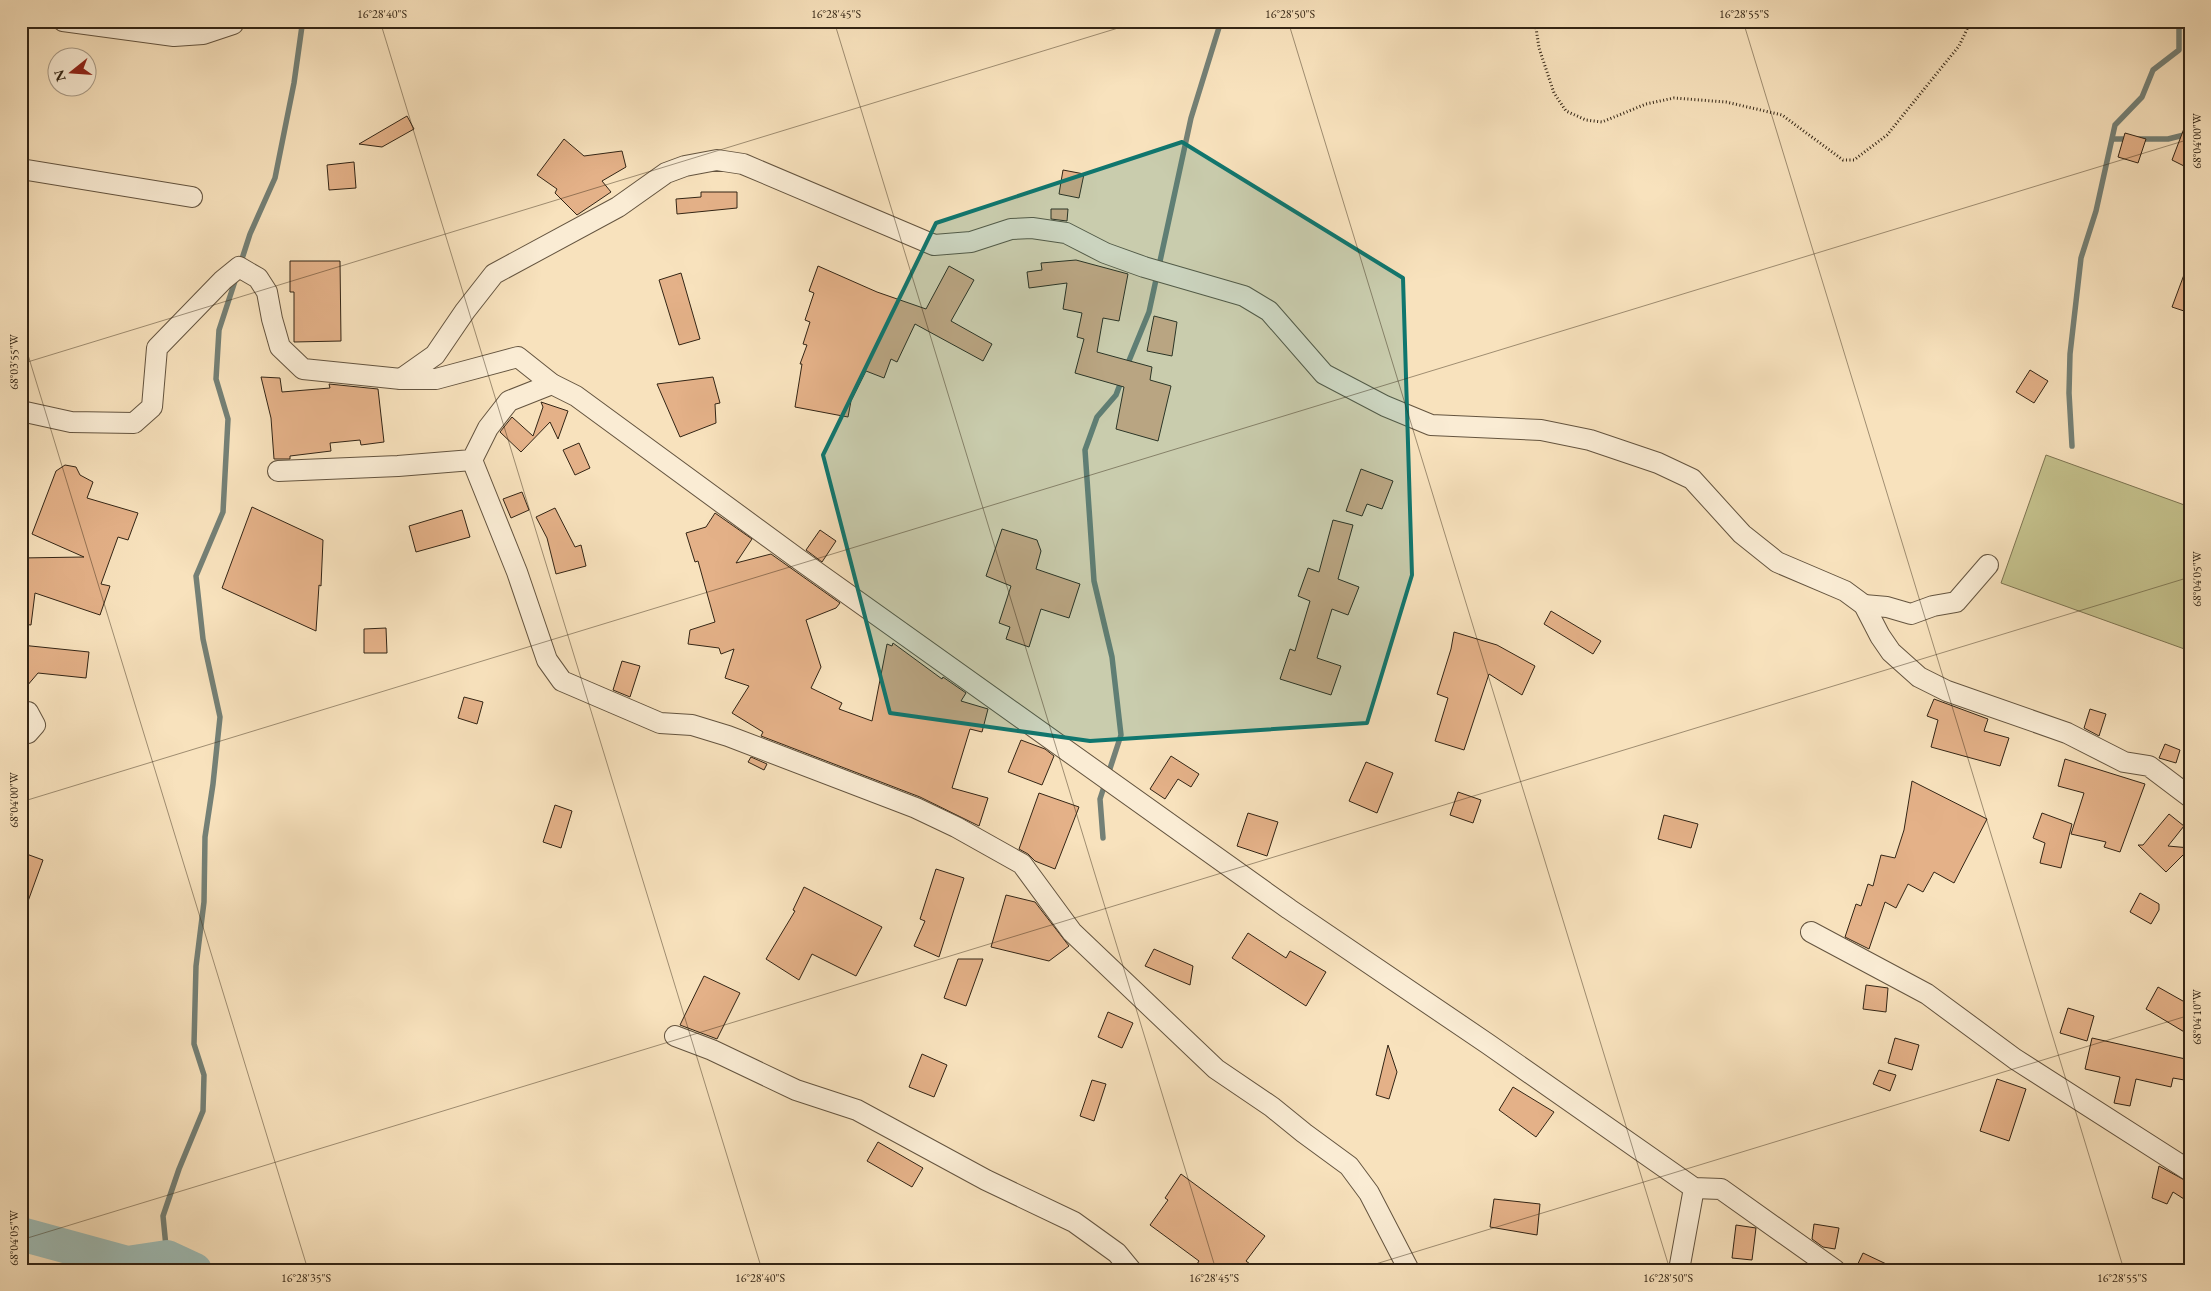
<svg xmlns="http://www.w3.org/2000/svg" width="2211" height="1291" font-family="'EB Garamond',serif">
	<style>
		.pitch { fill: #c4c18c; stroke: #7c7350 }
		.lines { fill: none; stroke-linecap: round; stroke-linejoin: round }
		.stream { stroke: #748076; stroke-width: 5.5 }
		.river { stroke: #9fbdb7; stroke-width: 34 }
		.building { fill: #e4b188; stroke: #332515 }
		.minor-casing { stroke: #64543f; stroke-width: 22 }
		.path { stroke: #332515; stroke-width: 3; stroke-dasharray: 1 2.5; stroke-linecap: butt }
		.minor { stroke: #faecd4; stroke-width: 20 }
		.marked { fill: #0f766e; fill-opacity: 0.2; stroke: #0f766e; stroke-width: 4; stroke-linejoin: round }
		.ticks { fill: none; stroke: #332515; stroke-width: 1; stroke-opacity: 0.45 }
		.neatline { fill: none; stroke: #332515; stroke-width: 2 }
		.ticks-label { font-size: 12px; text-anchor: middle; fill: #332515 }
	</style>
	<rect width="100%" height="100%" fill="#f8e2bd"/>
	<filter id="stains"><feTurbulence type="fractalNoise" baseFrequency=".004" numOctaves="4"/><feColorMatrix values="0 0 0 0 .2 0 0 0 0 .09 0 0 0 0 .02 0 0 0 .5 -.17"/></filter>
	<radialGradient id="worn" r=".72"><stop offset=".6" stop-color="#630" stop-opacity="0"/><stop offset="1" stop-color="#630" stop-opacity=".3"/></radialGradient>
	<polygon class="pitch" points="2046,455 2190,507 2190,651 2001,583"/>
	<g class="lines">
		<g class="stream">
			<polyline points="2113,139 2168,139 2188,134"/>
			<polyline points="240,265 250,234 275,178 294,83 302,26 300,21"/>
			<polyline points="1126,368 1149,312 1191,118 1221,21"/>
			<polyline points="2072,446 2069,393 2070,354 2081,258 2096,211 2115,125 2142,97 2153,70 2179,50 2179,21"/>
			<polyline points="1103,838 1100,799 1121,735 1112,657 1094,581 1085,450 1097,417 1116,395 1122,379"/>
			<polyline points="167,1257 163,1216 179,1169 203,1111 204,1075 194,1044 196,966 204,902 205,837 213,784 220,717 203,639 196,576 223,512 228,419 216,379 219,330 236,278"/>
			<polyline points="109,1270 127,1263"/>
		</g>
		<polyline class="river" points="21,1234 127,1263 167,1257 195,1270"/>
	</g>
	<g class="building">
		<polygon points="407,116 414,129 382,147 359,144"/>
		<polygon points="2188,118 2190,118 2190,169 2172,160"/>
		<polygon points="2125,133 2146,139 2138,163 2118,157"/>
		<polygon points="564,139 584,156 622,151 626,167 602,181 611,192 577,215 555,193 557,189 537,175"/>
		<polygon points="354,162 356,188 329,190 327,165"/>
		<polygon points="1063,170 1084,174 1079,198 1059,194"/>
		<polygon points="701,192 737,192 737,208 677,214 676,199 701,197"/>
		<polygon points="1051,209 1068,209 1067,221 1051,219"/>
		<polygon points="1076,260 1128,274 1119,321 1103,318 1097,352 1152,367 1150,380 1171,386 1158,441 1116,429 1124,387 1075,373 1084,339 1077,337 1082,313 1063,309 1067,283 1029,288 1027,272 1042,270 1041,263"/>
		<polygon points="290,261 340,261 341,341 294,342 294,292 290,292"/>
		<polygon points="2188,264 2190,264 2190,313 2172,307"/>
		<polygon points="818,266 877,292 926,309 949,266 974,280 951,321 992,344 983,361 915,324 897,362 891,359 884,378 866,371 851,401 848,417 795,407 802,364 800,364 807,345 803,344 810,322 805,320 814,293 809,291"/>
		<polygon points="681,273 700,339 679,345 659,280"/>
		<polygon points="1154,316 1177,322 1172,356 1147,351"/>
		<polygon points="2030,370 2048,381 2034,403 2016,392"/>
		<polygon points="261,377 280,378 282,392 330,388 329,384 378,389 384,442 361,445 360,440 330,443 331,451 290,456 290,459 274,459 271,418"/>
		<polygon points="713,377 720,403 715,404 716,423 680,437 657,384"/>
		<polygon points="541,402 568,411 558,439 550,422 521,452 500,432 512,417 533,436 543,407"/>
		<polygon points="579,443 590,468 575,475 563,450"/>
		<polygon points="65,465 76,467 80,475 93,482 87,498 138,513 128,540 118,537 101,584 110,586 100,615 35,593 31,625 21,624 21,558 84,557 32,534 56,471"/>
		<polygon points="1361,469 1393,481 1382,509 1367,504 1362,516 1346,511"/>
		<polygon points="522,492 529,510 511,518 503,499"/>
		<polygon points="252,507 323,540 321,586 319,585 316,631 222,588"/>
		<polygon points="555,508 575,547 581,545 586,566 556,574 547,538 536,517"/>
		<polygon points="462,510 470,537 416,552 409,526"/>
		<polygon points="715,513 752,539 736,563 771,554 840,603 836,608 806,620 821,667 811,688 842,703 839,709 872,721 887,644 892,646 893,643 942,679 943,677 966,693 961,701 988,709 982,732 970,729 952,788 988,798 979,826 920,797 761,736 763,732 732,713 749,686 725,678 734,649 721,654 719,648 688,644 690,630 715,622 698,561 695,562 686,533 706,527"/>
		<polygon points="1333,520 1353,525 1338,579 1359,587 1348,615 1332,609 1317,658 1341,666 1331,695 1280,679 1290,649 1295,651 1310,601 1298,596 1308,568 1319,572"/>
		<polygon points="1002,529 1037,540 1041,551 1036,569 1080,584 1069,618 1041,609 1029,647 1006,639 1010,627 999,623 1011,586 986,576"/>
		<polygon points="820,530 836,541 822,562 806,550"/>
		<polygon points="1551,611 1601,641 1593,654 1544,624"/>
		<polygon points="386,628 387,653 364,653 364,629"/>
		<polygon points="1454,632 1497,645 1535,666 1522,695 1489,674 1464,750 1435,741 1448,698 1437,694 1451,649"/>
		<polygon points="21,645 89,652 86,678 38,673 21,693"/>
		<polygon points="622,661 640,666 630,697 613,690"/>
		<polygon points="464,697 483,702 477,724 458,718"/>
		<polygon points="1934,699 1988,719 1984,731 2009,738 2000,766 1931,747 1938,720 1927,716"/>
		<polygon points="2090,709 2106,714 2099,736 2084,728"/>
		<polygon points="1021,740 1045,749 1054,756 1042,785 1008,772"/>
		<polygon points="2165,744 2180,750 2176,763 2159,758"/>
		<polygon points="1171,756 1199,774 1191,787 1178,779 1165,799 1150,789"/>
		<polygon points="751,757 767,764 764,770 748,762"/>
		<polygon points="2065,759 2145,784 2120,852 2104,847 2106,842 2071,834 2084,793 2058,786"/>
		<polygon points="1366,762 1393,773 1377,813 1349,801"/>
		<polygon points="1912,781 1987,819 1954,883 1934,872 1923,892 1908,884 1896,908 1885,902 1869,949 1845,937 1856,904 1861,906 1868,884 1873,886 1881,855 1895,858 1904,830"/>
		<polygon points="1458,792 1481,800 1473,823 1450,815"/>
		<polygon points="1039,793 1079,807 1055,869 1035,861 1028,854 1019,849"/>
		<polygon points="555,805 572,811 561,848 543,842"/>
		<polygon points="1248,813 1278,822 1267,856 1237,846"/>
		<polygon points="2042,813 2072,824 2061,868 2040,863 2045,843 2033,838"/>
		<polygon points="2169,814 2184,826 2168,846 2190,848 2166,872 2138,845 2143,845"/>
		<polygon points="1664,815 1698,824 1691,848 1658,839"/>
		<polygon points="21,852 43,860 23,915 21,914"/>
		<polygon points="936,869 964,878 939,957 914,946 925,921 920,919"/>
		<polygon points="804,887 882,927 856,976 812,954 799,980 766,959 795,911 793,910"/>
		<polygon points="2140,893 2159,904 2159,910 2151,924 2130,912"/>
		<polygon points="1006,895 1035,902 1069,946 1049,961 991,947"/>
		<polygon points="1248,933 1286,958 1290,951 1326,972 1306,1006 1232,958"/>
		<polygon points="1154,949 1193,966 1190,985 1145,966"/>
		<polygon points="958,959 983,959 966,1006 944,998"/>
		<polygon points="704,976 740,993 717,1039 680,1025"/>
		<polygon points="1866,985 1888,988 1886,1012 1863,1009"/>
		<polygon points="2158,987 2190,1005 2186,1033 2146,1009"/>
		<polygon points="2068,1008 2094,1016 2087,1041 2060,1033"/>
		<polygon points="1108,1012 1133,1023 1122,1048 1098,1037"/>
		<polygon points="1895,1038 1919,1045 1912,1070 1888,1063"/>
		<polygon points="2092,1038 2190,1060 2190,1081 2173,1078 2171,1087 2136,1079 2130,1106 2114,1103 2120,1077 2085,1069"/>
		<polygon points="1388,1045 1397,1072 1389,1099 1376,1095"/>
		<polygon points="922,1054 947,1065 934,1097 909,1087"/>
		<polygon points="1879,1070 1896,1075 1890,1091 1873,1084"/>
		<polygon points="1997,1079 2026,1089 2009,1141 1980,1131"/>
		<polygon points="1092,1080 1106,1084 1094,1121 1080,1116"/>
		<polygon points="1513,1087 1554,1112 1536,1137 1499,1110"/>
		<polygon points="878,1142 923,1168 912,1187 867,1161"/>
		<polygon points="2159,1166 2190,1183 2190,1191 2184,1199 2173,1192 2167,1204 2152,1198"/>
		<polygon points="1181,1174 1265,1236 1246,1261 1258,1270 1193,1270 1199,1261 1150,1225 1168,1200 1165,1198"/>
		<polygon points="1494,1199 1540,1204 1537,1235 1490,1227"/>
		<polygon points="1814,1224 1839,1228 1835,1249 1823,1247 1812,1239"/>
		<polygon points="1736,1225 1756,1228 1752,1260 1732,1258"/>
		<polygon points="1863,1253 1899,1270 1855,1270"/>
	</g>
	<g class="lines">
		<defs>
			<g id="minor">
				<polyline points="63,21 174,36 203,34 233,24 234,21"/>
				<polyline points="21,169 192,197"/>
				<polyline points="401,379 435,355 465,311 494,274 618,207 666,173 685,166 717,160 743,164 934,245 971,242 1011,229 1032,228 1066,233 1105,253 1144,267 1244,296 1269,311 1324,374 1385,406 1431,425 1541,430 1590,440 1658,463 1692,479 1742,534 1777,562 1845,591 1864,605 1880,636 1891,652 1919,677 1947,691 2067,733 2124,762 2149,766 2190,797"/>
				<polyline points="21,411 71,422 134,423 152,407 157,348 223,280 239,267 258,278 267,292 272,319 280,347 303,369 401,379 436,379 518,357 552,384 576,396 797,558 1289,909 1488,1044 1694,1188 1721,1189 1835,1270"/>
				<polyline points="472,460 517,572 547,660 562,681 660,723 692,725 728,736 916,808 956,827 1022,864 1072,932 1216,1069 1272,1107 1304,1133 1349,1166 1369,1193 1409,1270"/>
				<polyline points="278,471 398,466 472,460 488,428 509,401 552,384"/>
				<polyline points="1864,605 1887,607 1911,614 1933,606 1956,602 1988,565"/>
				<polyline points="21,733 28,733 35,725 28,712"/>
				<polyline points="1811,932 1927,994 2015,1059 2190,1171"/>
				<polyline points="675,1036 712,1050 796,1090 857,1110 986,1180 1074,1222 1117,1253 1131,1270"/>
				<polyline points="1679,1270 1694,1188"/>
			</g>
		</defs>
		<use href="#minor" class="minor-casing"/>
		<polyline class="path" points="1535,21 1539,48 1554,93 1566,111 1586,120 1602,122 1646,104 1674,98 1726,102 1782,115 1843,160 1854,160 1887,135 1959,46 1971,21"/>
		<use href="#minor" class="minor"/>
	</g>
	<path class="marked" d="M1182 142 1403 278 1412 575 1367 723 1090 741 890 713 823 455 936 223Z"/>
	<path class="ticks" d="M380 21 762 1270M834 21 1216 1270M1288 21 1670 1270M1743 21 2124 1270M21 332 308 1270M21 364 1141 21M21 802 2190 139M21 1240 2190 577M1356 1270 2190 1015"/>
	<rect width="2211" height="1291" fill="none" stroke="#f8e2bd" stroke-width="55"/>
	<g transform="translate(72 72) rotate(253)"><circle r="24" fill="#faecd4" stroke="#aa9c88"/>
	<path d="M0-4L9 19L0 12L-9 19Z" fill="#8f2418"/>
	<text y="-8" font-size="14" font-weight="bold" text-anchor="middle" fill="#332515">N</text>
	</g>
	<rect x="28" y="28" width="2156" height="1236" class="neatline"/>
	<g class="ticks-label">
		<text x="382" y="18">16°28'40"S</text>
		<text x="836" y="18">16°28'45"S</text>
		<text x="1290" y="18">16°28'50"S</text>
		<text x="1744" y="18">16°28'55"S</text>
		<text transform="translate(2197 141) rotate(-90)" y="4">68°04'00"W</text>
		<text transform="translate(14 362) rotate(-90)" y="4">68°03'55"W</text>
		<text transform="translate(2197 579) rotate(-90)" y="4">68°04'05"W</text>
		<text transform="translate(14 800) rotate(-90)" y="4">68°04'00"W</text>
		<text transform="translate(2197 1017) rotate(-90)" y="4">68°04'10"W</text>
		<text transform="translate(14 1238) rotate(-90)" y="4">68°04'05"W</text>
		<text x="306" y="1282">16°28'35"S</text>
		<text x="760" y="1282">16°28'40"S</text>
		<text x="1214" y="1282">16°28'45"S</text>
		<text x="1668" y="1282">16°28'50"S</text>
		<text x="2122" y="1282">16°28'55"S</text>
	</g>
	<rect width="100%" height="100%" filter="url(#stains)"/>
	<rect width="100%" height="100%" fill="url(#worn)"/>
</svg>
